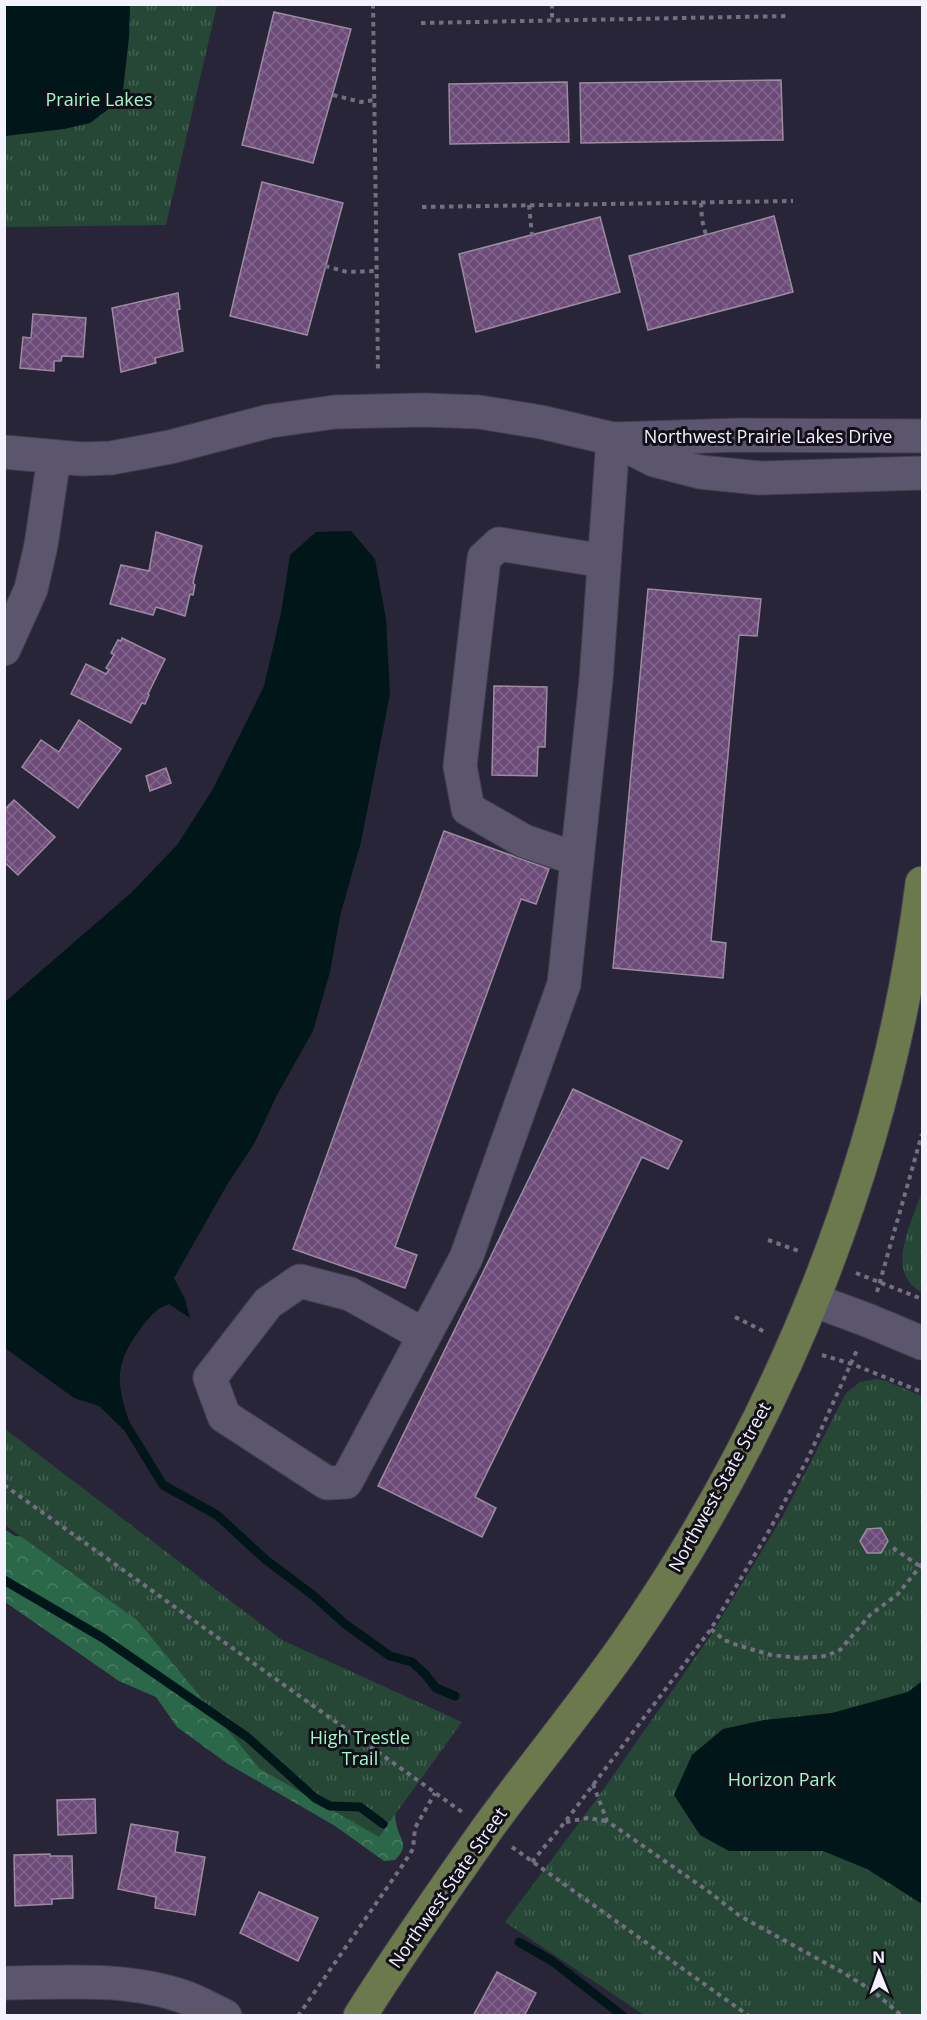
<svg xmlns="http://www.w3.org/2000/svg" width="927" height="2020" font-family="'Open Sans',sans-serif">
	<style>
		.forest { fill: url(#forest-crowns) }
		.park { fill: url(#park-tufts) }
		.water { fill: #001618 }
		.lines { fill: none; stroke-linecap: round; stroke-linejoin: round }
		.stream { stroke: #001618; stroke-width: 9 }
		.building { fill: url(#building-cross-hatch); stroke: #9c8ba1; stroke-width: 1.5 }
		.minor-casing { stroke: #443f51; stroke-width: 35 }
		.major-casing { stroke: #443f51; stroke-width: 35 }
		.path { stroke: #726f80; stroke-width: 4; stroke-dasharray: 4.5 4.5; stroke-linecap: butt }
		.minor { stroke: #5b566d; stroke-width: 33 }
		.major { stroke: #6b794c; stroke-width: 33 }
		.labels { text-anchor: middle; stroke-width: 6; stroke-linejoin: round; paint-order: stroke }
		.park-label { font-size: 18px; fill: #a0fbc9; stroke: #120f19 }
		.street-label { font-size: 18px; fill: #f4f2fe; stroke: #120f19 }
	</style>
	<defs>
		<pattern id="forest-crowns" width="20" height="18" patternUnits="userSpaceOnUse" patternTransform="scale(1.5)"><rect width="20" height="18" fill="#2a6849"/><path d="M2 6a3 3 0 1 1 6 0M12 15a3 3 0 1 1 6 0" fill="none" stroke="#4a7e64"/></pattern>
		<pattern id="park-tufts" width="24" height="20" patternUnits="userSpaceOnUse" patternTransform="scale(1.5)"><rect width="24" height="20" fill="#264736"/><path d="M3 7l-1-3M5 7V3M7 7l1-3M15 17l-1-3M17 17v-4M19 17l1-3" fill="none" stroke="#466254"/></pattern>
		<pattern id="building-cross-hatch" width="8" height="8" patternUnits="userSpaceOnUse" patternTransform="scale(1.5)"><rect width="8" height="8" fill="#6d4b78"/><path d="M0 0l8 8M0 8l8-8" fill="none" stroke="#82658c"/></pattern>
	</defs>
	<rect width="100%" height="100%" fill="#292539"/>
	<path class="forest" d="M4 1529 15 1536 45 1538 395 1807C395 1812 395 1818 396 1823 399 1840 411 1844 395 1860L384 1861 335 1826 228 1764 177 1727 156 1697 119 1681 5 1602Z"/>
	<g class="park">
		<polygon points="4,5 217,5 166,225 5,227"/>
		<path d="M922 1191V1292C883 1273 913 1221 922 1191Z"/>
		<polygon points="876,1379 886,1381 922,1396 922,2015 644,2015 505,1922 596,1800 711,1635 783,1516 846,1393 860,1382"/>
		<polygon points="5,1429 282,1640 462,1722 379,1837 260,1769 137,1620 5,1525"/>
	</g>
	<g class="water">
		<polygon points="5,4 130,5 129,37 122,99 90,123 64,129 5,136"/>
		<path d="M351 531 375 559 386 619 390 694 361 842 340 916 330 972 313 1031 277 1095 254 1144 227 1185 174 1278 185 1299 190 1318 169 1304C154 1310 151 1316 141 1328 113 1365 116 1384 131 1426L124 1430 99 1406 74 1398 5 1348V1002L131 893 177 845 213 789 264 686 281 613 290 555 316 532Z"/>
		<polygon points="922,1681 922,1904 867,1869 823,1851 729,1851 700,1835 674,1795 692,1755 723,1729 764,1720 832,1713 908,1692"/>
	</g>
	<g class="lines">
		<g class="stream">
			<polyline points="128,1428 163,1485 217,1515 266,1560 314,1596 345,1624 390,1656 412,1662 425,1674 436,1688 455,1696"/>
			<polyline points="4,1580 103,1638 247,1737 315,1798 330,1806 360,1807 383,1824"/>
			<polyline points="519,1942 552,1961 623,2016"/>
		</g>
	</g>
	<g class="building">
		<polygon points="274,12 351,29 313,163 242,145"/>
		<polygon points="781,80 783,140 581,143 580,83"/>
		<polygon points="567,82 569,142 450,144 449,84"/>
		<polygon points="262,182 343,203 307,335 230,316"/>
		<polygon points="774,216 793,292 648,330 629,256"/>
		<polygon points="600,217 620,292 476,332 459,254"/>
		<polygon points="178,293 180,309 177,310 183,351 155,358 156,363 121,372 112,308"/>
		<polygon points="33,314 86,318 83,357 62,356 61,361 54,361 54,371 20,368 23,337 31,338"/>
		<polygon points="156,532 202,546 193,583 195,585 193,595 190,594 185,616 156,607 153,615 110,604 121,565 149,571"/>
		<polygon points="648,589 761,599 757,636 739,635 711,941 726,943 723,978 613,968"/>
		<polygon points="122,638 165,659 148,694 149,695 145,704 142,703 131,723 71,694 86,664 106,674 109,670 106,668 114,655 111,653 118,640 121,641"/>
		<polygon points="494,686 547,687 545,747 538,747 537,776 492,775"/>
		<polygon points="79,720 121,749 78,808 22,767 41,740 59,752"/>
		<polygon points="166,768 171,783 150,791 146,776"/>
		<polygon points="14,800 55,837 18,875 4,862 4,810"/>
		<polygon points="444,831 549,869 536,904 521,899 395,1247 417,1255 405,1288 293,1249"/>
		<polygon points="573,1089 682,1141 668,1169 642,1157 475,1497 496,1508 482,1537 378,1486"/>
		<polygon points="881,1528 888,1541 881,1553 867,1553 860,1541 867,1529"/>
		<polygon points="95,1799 96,1833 58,1835 57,1800"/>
		<polygon points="131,1824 178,1832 175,1852 205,1857 195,1915 155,1908 156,1897 118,1889"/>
		<polygon points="50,1854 50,1856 72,1856 73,1898 52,1899 52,1904 15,1906 14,1855"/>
		<polygon points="259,1892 318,1918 298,1961 240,1933"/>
		<polygon points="497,1972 536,1993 524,2016 473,2016"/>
	</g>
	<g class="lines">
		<defs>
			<g id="minor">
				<polyline points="615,439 739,435 922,436"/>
				<polyline points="4,452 82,459 111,458 170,447 270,421 335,412 423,410 479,412 541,422 613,439 654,460 700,472 759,478 922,473"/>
				<polyline points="4,649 31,589 41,545 54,458"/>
				<polyline points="577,859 524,841 468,809 460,766 484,558 499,544 604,561"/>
				<polyline points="813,1300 867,1320 922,1343"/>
				<polyline points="424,1335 350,1294 300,1281 268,1303 210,1378 224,1416 327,1483 346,1482 466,1258 564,984 596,680 613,439"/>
				<path d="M4 1983C65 1982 130 1977 187 1998 200 2003 212 2010 225 2016"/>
			</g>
			<path id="major" d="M360 2016C400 1952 444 1890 487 1829 532 1767 582 1707 626 1644 783 1418 888 1156 922 883"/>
		</defs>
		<use href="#minor" class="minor-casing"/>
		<use href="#major" class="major-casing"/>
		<g class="path">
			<polyline points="373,4 378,372"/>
			<polyline points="552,4 552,20"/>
			<polyline points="421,23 789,16"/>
			<polyline points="333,95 361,102 374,100"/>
			<polyline points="701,203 702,220 706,235"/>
			<polyline points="529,205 532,235"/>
			<polyline points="422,207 793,201"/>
			<polyline points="325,266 347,272 377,271"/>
			<polyline points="768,1240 799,1251"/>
			<polyline points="856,1273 922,1299"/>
			<polyline points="877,1292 922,1134"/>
			<polyline points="735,1317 765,1332"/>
			<polyline points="822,1355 852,1364 922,1392"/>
			<polyline points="4,1485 462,1812"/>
			<polyline points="893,1548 921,1567"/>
			<polyline points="711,1629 724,1640 737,1645 771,1655 798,1658 826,1656 840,1650 870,1615 898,1594 922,1564"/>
			<polyline points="593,1784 607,1821 708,1891 740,1916 842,1972 873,1991 902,2016"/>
			<polyline points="566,1822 588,1818 606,1821"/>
			<polyline points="512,1847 749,2016"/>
			<polyline points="532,1862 565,1822 711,1629 770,1529 809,1456 857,1350"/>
			<polyline points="298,2016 402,1866 413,1849 415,1828 435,1793"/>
		</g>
		<use href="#minor" class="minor"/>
		<use href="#major" class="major"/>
	</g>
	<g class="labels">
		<g class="park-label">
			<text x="99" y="106">Prairie Lakes</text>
			<text x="360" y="1744">High Trestle<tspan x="360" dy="21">Trail</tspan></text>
			<text x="782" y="1786">Horizon Park</text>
		</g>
		<g class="street-label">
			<text x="768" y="443">Northwest Prairie Lakes Drive</text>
			<text transform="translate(720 1487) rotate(-61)" y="6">Northwest State Street</text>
			<text transform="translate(448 1888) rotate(-55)" y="6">Northwest State Street</text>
		</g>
	</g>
	<rect width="927" height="2020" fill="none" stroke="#f4f2fe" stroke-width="12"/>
	<g transform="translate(879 1972) rotate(359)" stroke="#120f19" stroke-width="4.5" paint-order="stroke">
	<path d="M0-4.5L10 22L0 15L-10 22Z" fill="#f4f2fe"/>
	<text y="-9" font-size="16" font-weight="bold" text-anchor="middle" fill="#f4f2fe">N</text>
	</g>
</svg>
